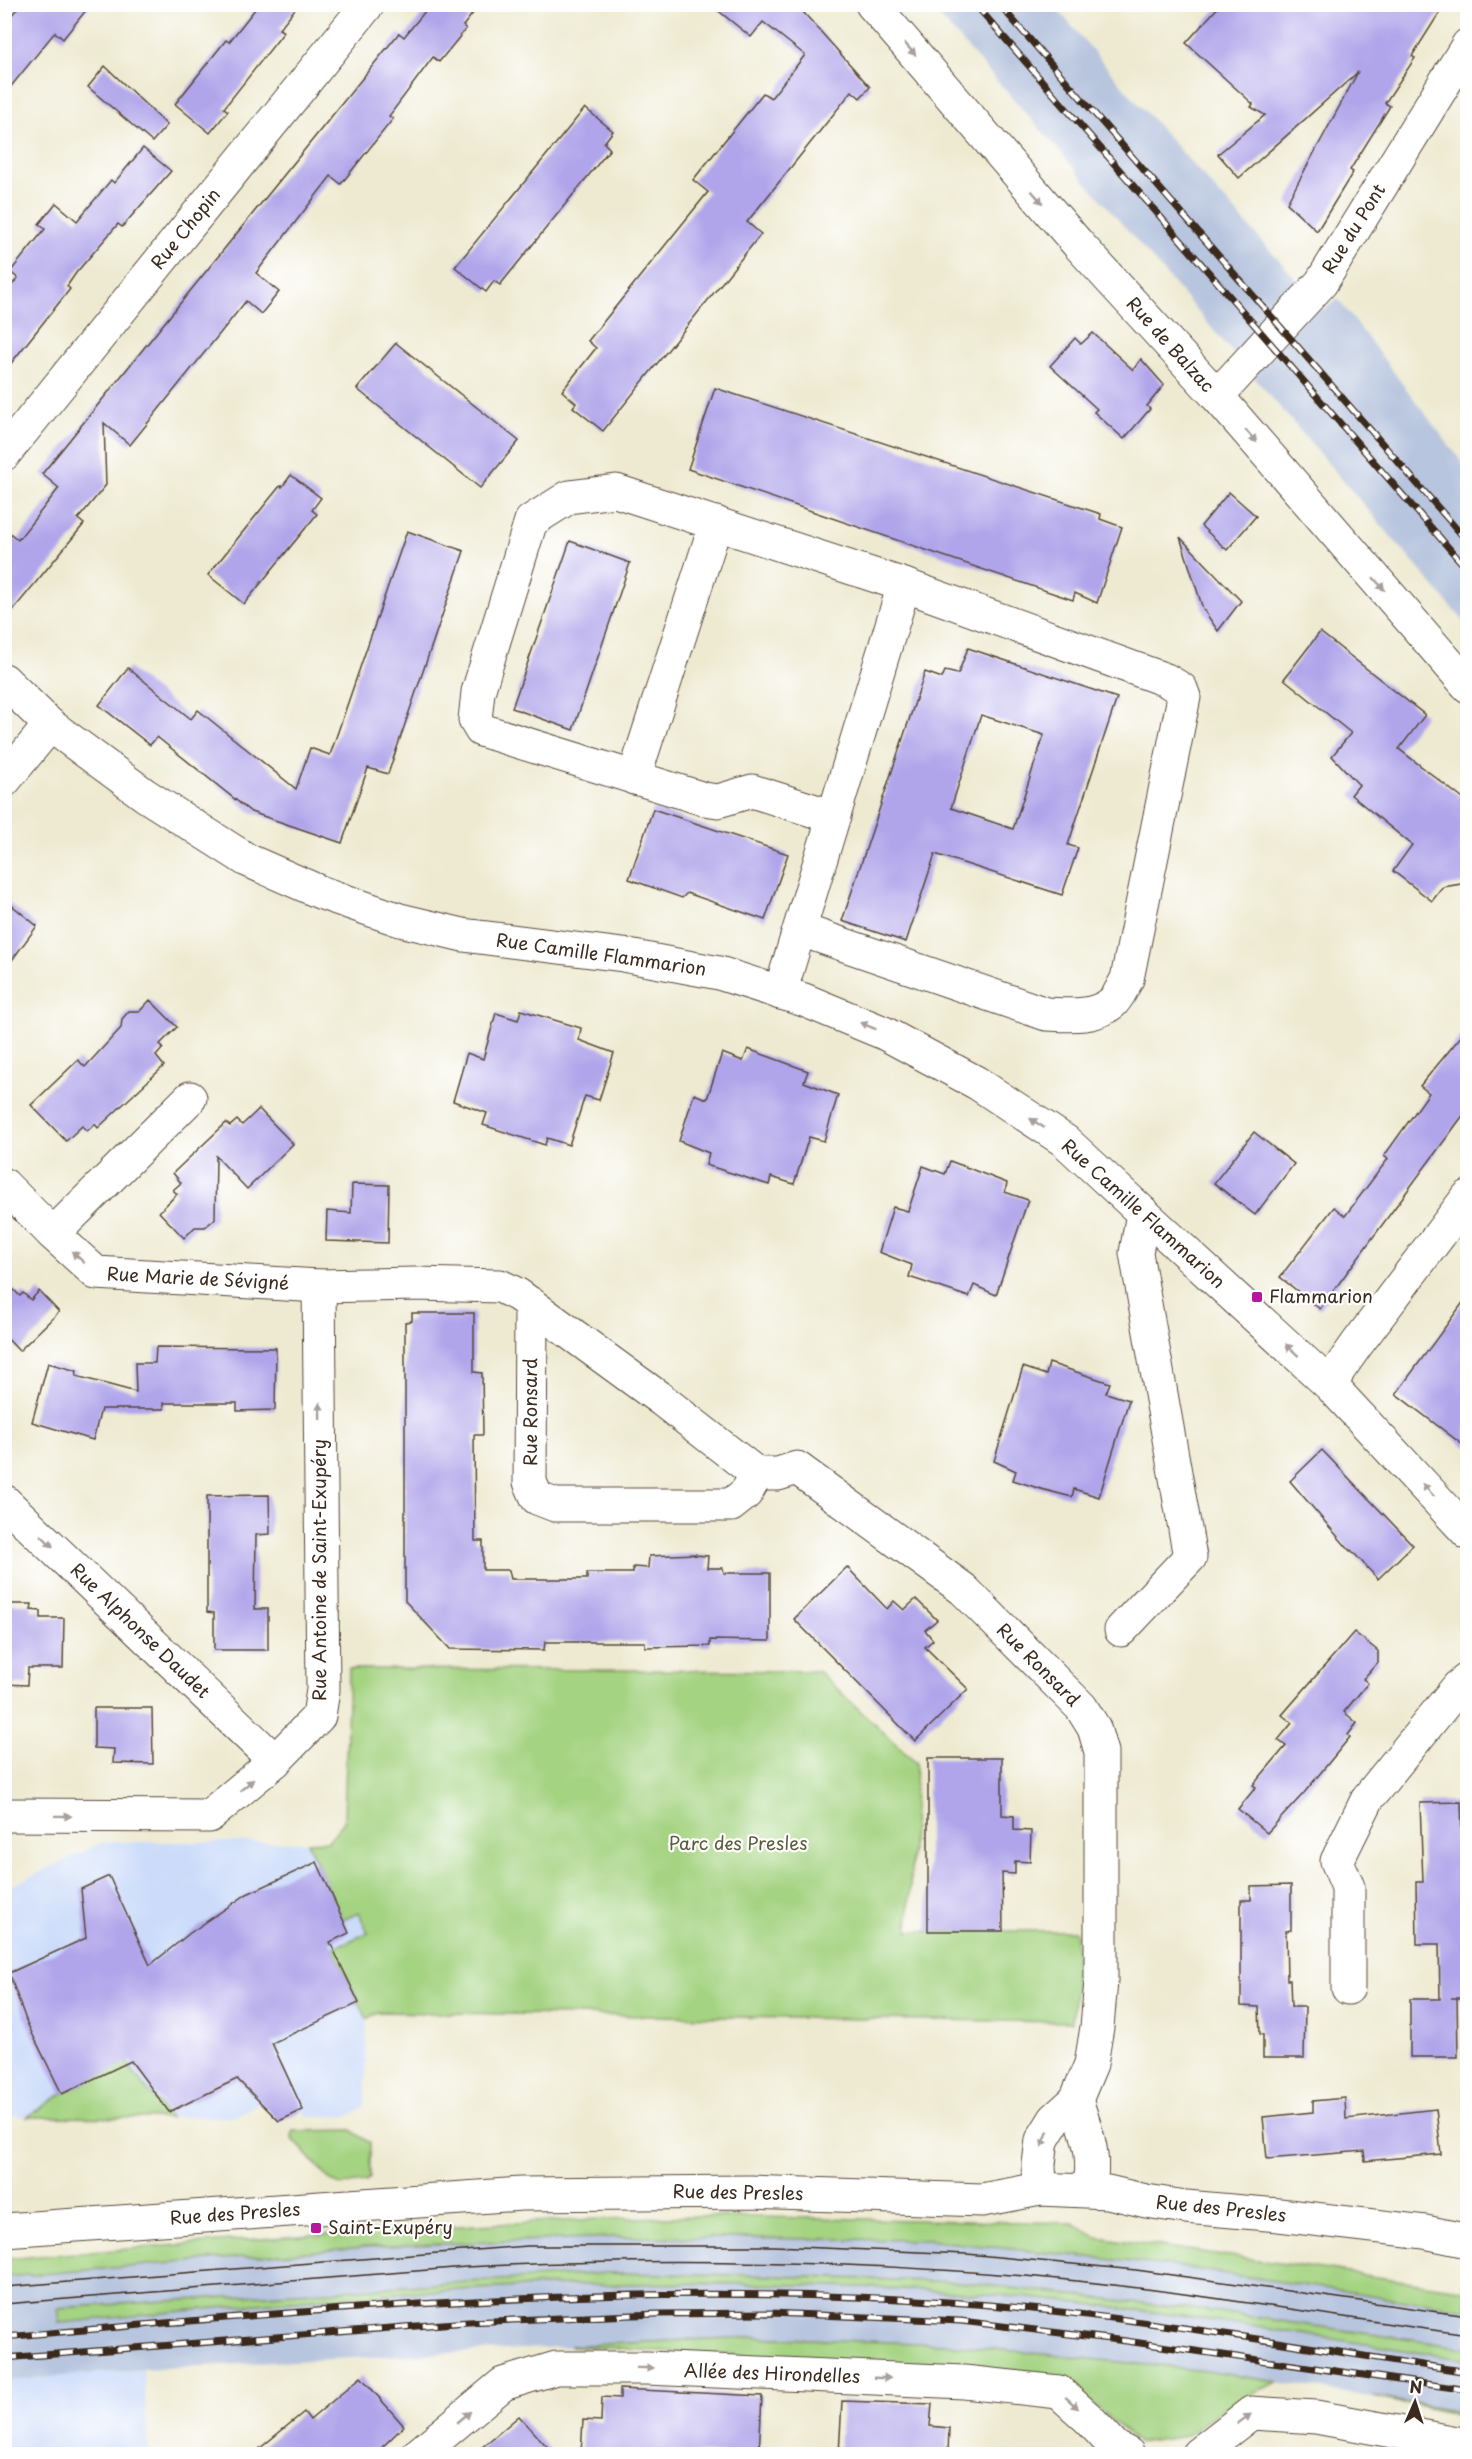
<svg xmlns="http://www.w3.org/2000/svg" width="1472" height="2459" font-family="'Playpen Sans',sans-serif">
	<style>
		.built { fill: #cbdbf9 }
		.industrial { fill: #b7c5de }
		.green { fill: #a4d381; stroke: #707e50; stroke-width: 1.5 }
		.building { fill: #b0a5ea; fill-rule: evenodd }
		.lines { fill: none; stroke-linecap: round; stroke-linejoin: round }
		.minor-casing { stroke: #564739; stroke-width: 35 }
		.minor { stroke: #fff; stroke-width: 33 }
		.tram { stroke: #3b2a1e; stroke-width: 1.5 }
		.rail-casing { stroke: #3b2a1e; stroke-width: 7 }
		.rail { stroke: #fff; stroke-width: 4.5; stroke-dasharray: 14; stroke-linecap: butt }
		.oneway { fill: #a79f9a }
		.poi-dot { fill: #b5179e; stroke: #fff; stroke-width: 2 }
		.labels { text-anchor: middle; stroke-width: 4.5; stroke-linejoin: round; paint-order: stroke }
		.street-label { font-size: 18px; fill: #3b2a1e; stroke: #fff }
		.poi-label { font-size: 18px; fill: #3b2a1e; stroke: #fff; text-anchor: start }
		.park-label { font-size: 18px; fill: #5a5d3c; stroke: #fff }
	</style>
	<rect width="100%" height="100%" fill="#fff"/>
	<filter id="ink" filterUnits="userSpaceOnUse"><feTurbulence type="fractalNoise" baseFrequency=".0167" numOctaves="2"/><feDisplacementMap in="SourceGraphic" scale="12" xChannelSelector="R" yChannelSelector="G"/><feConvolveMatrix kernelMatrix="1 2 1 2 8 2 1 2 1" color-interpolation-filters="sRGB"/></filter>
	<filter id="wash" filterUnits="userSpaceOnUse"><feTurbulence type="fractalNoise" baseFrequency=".008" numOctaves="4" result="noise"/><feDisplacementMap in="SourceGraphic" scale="24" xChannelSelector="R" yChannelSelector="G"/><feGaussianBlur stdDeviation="1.35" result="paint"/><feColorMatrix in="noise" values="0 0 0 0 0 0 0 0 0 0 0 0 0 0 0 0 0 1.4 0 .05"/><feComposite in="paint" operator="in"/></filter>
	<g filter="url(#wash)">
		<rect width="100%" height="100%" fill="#eeead1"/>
		<g class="built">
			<polygon points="103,1842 307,1842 343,1920 359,1912 368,1933 333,1948 367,2019 365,2106 349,2116 307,2117 303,2110 279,2121 259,2102 234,2117 5,2116 5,1889"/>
			<polygon points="143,2369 149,2454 5,2454 5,2381"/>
		</g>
		<g class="industrial">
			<polygon points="929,5 1054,5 1133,98 1324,310 1338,299 1467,469 1467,625 1050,140"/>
			<polygon points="700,2216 1073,2223 1097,2237 1467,2290 1467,2412 1206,2371 946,2344 750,2337 143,2369 5,2381 5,2259 348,2231 585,2219"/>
		</g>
		<g class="green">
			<polygon points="349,1669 818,1671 916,1763 908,1931 1074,1931 1076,1934 1075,1989 1072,2022 377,2012 367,2019 333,1948 368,1933 359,1913 343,1920 307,1842 328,1841 344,1822"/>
			<polygon points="127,2061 134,2073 170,2118 27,2117 62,2094"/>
			<polygon points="351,2130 370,2143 370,2178 365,2182 341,2185 331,2181 292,2138 293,2131"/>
			<path d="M700 2216 1073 2223 1097 2237 1467 2290V2309L1180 2267 929 2240 614 2237 365 2247 5 2277V2259C236 2240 467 2222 700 2216Z"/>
			<path d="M609 2273 748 2275 959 2282 1219 2312 1467 2348V2360C1311 2336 1154 2308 996 2295 779 2278 560 2281 343 2297 249 2304 155 2314 60 2323L58 2308Z"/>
			<polygon points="750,2337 946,2344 1206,2371 1277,2382 1221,2410 1186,2436 1138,2443 1077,2390 1034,2372 569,2346"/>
			<polygon points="1373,2397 1467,2413 1467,2416"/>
		</g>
		<g id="blocks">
			<g class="building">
				<polygon points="21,4 91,4 63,39 55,32 4,95 4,24"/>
				<polygon points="259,4 299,4 279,29 284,32 224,108 228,111 210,133 175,104 226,40 229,42"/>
				<polygon points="431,4 480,4 463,26 466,29 439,62 433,57 389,116 393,119 341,184 331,176 256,273 279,292 261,314 246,301 130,445 104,423 106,485 78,519 84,524 4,621 4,528 18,540 59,488 42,474 399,33 404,37"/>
				<polygon points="710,4 796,4 870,87 860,98 852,91 747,222 761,234 603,431 573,407 576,403 562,391 596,348 588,341 708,192 693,180 763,93 771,98 805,55 763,22 751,37"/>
				<polygon points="1221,4 1445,4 1412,56 1415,58 1385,103 1390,106 1350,170 1353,172 1317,231 1287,203 1358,72 1239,178 1218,154 1265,115 1251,107 1253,104 1186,43"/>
				<polygon points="105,66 167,125 152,142 88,87"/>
				<polygon points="585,108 613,131 604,143 610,149 500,285 494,281 486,292 455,267"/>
				<polygon points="143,148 171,171 122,227 118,224 76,273 67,286 70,289 4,372 5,293 18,278 10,272 45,229 39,224 56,203 77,221 111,180 114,183"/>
				<polygon points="1093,333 1133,370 1141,359 1164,385 1147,406 1150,409 1124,439 1094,412 1097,409 1050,366 1075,338 1081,344"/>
				<polygon points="396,343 519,441 480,488 357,389"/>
				<polygon points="715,388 1101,514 1100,519 1122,527 1097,603 1075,593 1073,600 688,469"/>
				<polygon points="291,475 321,498 312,510 317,514 244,604 208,575 280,486 282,487"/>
				<polygon points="1229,492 1256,516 1227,550 1201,526"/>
				<polygon points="407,531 464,551 388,774 368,768 342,843 251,812 157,737 150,745 99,705 128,668 191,719 198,710 296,789 310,748 330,755"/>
				<polygon points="1180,537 1241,601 1218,631 1203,609"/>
				<polygon points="570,541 630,563 573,730 512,708"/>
				<polygon points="1320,632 1425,715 1399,749 1467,802 1467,883 1443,887 1432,901 1393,871 1412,845 1351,795 1359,785 1332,756 1351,733 1284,679"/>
				<path d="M968 648 1117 698 1068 845 1078 848 1062 895 935 854 906 942 842 921 925 672 942 678 945 671 958 674ZM981 715 1044 735 1013 829 951 808Z"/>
				<polygon points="653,809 788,854 765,920 687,893 682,898 629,879"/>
				<polygon points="4,899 37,926 4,971"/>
				<polygon points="150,1000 177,1027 160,1044 163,1048 156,1056 164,1066 98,1128 95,1124 87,1131 82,1126 66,1141 31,1105 78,1060 85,1067 121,1028 122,1019 129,1011 140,1011"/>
				<polygon points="521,1010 581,1028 579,1040 614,1053 599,1100 585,1096 569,1145 547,1138 545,1145 483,1125 487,1113 453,1101 467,1053 483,1059 496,1013 518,1020"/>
				<polygon points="1467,1029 1467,1110 1320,1309 1280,1277 1334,1207 1345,1216 1388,1159 1384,1156 1429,1093 1420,1086"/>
				<polygon points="748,1049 808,1071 804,1082 838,1095 824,1141 809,1137 794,1184 771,1177 769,1185 706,1165 709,1153 679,1141 694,1094 707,1099 722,1053 743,1061"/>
				<polygon points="259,1109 293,1144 247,1189 216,1156 215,1219 205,1227 195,1227 184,1238 159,1212 177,1194 173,1190 181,1183 173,1173 226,1123 230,1126 237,1120 242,1125"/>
				<polygon points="1254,1132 1294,1164 1255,1215 1214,1183"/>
				<polygon points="950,1161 1007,1183 1005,1192 1028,1200 996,1295 974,1285 969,1297 909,1277 912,1265 879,1252 893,1207 908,1211 923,1166 945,1174"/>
				<polygon points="352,1184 389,1185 388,1243 326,1241 327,1211 351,1213"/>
				<polygon points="4,1280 20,1296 23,1293 31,1300 39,1291 59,1312 19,1351 4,1335"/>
				<polygon points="1467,1297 1467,1448 1396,1394"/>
				<polygon points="412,1313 474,1313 474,1372 482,1373 483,1435 474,1435 475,1541 483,1541 483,1570 509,1570 511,1579 587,1579 587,1573 633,1573 633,1567 648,1568 649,1556 695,1554 694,1555 708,1556 707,1568 723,1568 724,1573 770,1573 770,1641 710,1640 710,1646 645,1647 645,1642 545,1642 544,1650 450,1649 405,1601 405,1322 412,1321"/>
				<polygon points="156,1347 276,1348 275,1410 237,1411 237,1403 164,1403 164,1409 101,1409 93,1440 32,1422 48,1363 77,1371 76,1376 136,1392 135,1363 155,1363"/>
				<polygon points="1049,1363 1110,1383 1106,1393 1129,1400 1099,1497 1074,1489 1072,1497 1041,1489 1013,1480 1016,1471 994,1461 1023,1367 1046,1375"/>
				<polygon points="1322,1450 1413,1545 1378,1579 1351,1550 1350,1551 1290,1481"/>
				<polygon points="269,1495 270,1534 256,1535 255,1609 268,1609 268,1650 214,1650 214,1613 207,1612 207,1496"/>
				<polygon points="847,1567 887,1609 894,1601 904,1610 916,1599 937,1620 925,1630 933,1640 925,1647 968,1689 915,1741 794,1619"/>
				<polygon points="4,1604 32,1604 31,1610 41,1611 41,1618 64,1618 63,1668 28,1668 27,1685 4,1684"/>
				<polygon points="1354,1632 1378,1651 1378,1662 1363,1679 1368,1683 1344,1712 1357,1723 1348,1735 1350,1737 1304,1793 1267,1833 1238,1809 1256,1787 1253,1785 1286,1746 1278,1740 1292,1723 1282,1715"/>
				<polygon points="94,1708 152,1708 153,1764 113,1763 114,1749 94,1748"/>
				<polygon points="928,1758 1002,1758 1002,1815 1014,1816 1014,1830 1031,1831 1030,1862 1015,1861 1015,1874 1002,1873 1003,1931 928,1931"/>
				<polygon points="1461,1802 1467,1998 1451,1998 1457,1998 1458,2057 1410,2057 1410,1999 1440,1999 1439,1944 1417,1944 1416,1882 1423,1882 1420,1803"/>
				<polygon points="317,1862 349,1933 330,1942 359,2003 272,2043 303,2110 279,2121 237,2079 169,2112 131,2061 62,2094 27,2023 9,1973 86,1938 81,1889 109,1876 150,1965 190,1933 247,1894"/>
				<polygon points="1291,1885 1291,1930 1286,1931 1287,1980 1290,1980 1291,2007 1305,2007 1304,2058 1263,2058 1263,2035 1260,2034 1259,2007 1241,2006 1241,1900 1251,1900 1251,1886"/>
				<polygon points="1345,2098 1346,2119 1436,2109 1441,2154 1365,2161 1364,2151 1267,2159 1263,2117 1313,2112 1313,2101"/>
				<polygon points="361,2377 404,2426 375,2454 253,2454 304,2412 310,2420"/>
				<polygon points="620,2389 762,2396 759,2454 581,2454 583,2420 601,2421 602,2397 620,2398"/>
				<polygon points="842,2401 932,2404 930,2426 949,2428 948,2454 839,2454"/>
				<polygon points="519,2416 554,2454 474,2454 506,2427"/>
			</g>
		</g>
	</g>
	<g filter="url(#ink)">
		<use href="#blocks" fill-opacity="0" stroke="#564739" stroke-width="1.5"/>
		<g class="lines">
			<defs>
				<g id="minor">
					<polyline points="872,4 1078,244 1217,396 1468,686"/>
					<polyline points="1217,396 1321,283 1468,45"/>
					<polyline points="4,454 368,4"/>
					<polyline points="4,680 50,725 145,795 247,860 322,893 400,920 463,935 623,955 719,973 804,1000 884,1033 977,1083 1065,1141 1332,1387 1468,1533"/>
					<polyline points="634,778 716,523"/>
					<polyline points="4,781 50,725"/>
					<path d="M801 930 1046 1014C1068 1015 1094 1018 1112 1003 1118 998 1123 986 1127 979L1184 697 1181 689 1166 680 904 585"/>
					<polyline points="780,993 904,585 616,491 569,497 531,521 478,692 475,720 481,730 704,799 718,801 752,791 834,817"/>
					<polyline points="4,1185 53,1234 96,1273 319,1286 415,1284 500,1286 518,1295 662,1400 757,1474 778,1474 797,1468 963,1589 1081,1707 1094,1728 1101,1752 1101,1981 1097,2027 1091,2064 1076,2100 1055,2119 1042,2140 1039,2164 1040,2189"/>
					<polyline points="53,1234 190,1098"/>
					<polyline points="531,1304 530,1482 537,1498 555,1505 731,1505 746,1493 757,1474"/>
					<polyline points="1332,1387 1338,1371 1357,1344 1468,1197"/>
					<polyline points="4,1501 275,1761"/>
					<polyline points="1121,1630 1190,1557 1136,1253 1143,1213"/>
					<polyline points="4,1815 209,1816 275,1761 319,1716 323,1690 319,1286"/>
					<polyline points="1348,1988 1348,1887 1337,1861 1368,1798 1458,1687 1468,1679"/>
					<path d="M1076 2100C1086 2131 1098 2159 1088 2190"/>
					<polyline points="4,2230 521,2194 750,2192 982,2200 1040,2189 1108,2192 1146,2201 1186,2207 1279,2215 1425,2232 1468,2241"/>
					<polyline points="419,2454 503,2384 556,2368 646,2368 964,2382 1059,2392 1090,2420 1115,2447 1128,2454"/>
					<polyline points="1198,2454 1251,2413 1316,2417 1468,2445"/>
				</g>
			</defs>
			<use href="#minor" class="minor-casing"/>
			<use href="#minor" class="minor"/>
			<g class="tram">
				<polyline points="4,2287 528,2246 774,2246 967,2254 1136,2270 1468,2316"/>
				<path d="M4 2304 466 2267C659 2257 854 2261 1047 2278 1187 2291 1328 2316 1468 2335"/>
			</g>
			<defs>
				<g id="rail">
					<polyline points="975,4 1468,570"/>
					<polyline points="999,4 1468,542"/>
					<path d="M4 2337C323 2309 643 2279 963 2303 1132 2315 1300 2347 1468 2372"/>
					<polyline points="4,2358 468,2322 657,2314 770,2313 961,2321 1126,2341 1468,2390"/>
				</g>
			</defs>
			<use href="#rail" class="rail-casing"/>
			<use href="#rail" class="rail"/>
		</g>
		<defs><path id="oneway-solid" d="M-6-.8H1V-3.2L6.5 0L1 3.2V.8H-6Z" transform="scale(1.5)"/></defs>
		<g class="oneway">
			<use href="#oneway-solid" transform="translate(910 49) rotate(49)"/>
			<use href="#oneway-solid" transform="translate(1037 197) rotate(49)"/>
			<use href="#oneway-solid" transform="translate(1251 436) rotate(49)"/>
			<use href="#oneway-solid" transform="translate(1379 584) rotate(49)"/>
			<use href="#oneway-solid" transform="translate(868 1026) rotate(-158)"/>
			<use href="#oneway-solid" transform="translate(1037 1123) rotate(-147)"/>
			<use href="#oneway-solid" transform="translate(78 1257) rotate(-138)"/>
			<use href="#oneway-solid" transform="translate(1292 1350) rotate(-137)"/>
			<use href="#oneway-solid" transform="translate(320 1411) rotate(-91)"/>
			<use href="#oneway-solid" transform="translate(1428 1490) rotate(-133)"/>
			<use href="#oneway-solid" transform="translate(47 1541) rotate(44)"/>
			<use href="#oneway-solid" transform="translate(247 1785) rotate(-40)"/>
			<use href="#oneway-solid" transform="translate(63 1816) rotate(1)"/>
			<use href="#oneway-solid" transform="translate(1045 2139) rotate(112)"/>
			<use href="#oneway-solid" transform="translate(645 2368) rotate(1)"/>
			<use href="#oneway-solid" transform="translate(882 2378) rotate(2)"/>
			<use href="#oneway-solid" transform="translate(1072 2403) rotate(42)"/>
			<use href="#oneway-solid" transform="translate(464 2417) rotate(-40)"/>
			<use href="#oneway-solid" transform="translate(1244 2419) rotate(-35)"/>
		</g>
	</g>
	<g class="poi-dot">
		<rect x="1251" y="1291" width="12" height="12" rx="3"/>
		<rect x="310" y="2222" width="12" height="12" rx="3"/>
	</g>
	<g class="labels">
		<g class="street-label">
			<text transform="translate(186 229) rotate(-51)" y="6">Rue Chopin</text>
			<text transform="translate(1354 229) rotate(-58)" y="6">Rue du Pont</text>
			<text transform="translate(1170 345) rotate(48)" y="6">Rue de Balzac</text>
			<text transform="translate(601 955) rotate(8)" y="6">Rue Camille Flammarion</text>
			<text transform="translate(1143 1214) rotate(42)" y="6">Rue Camille Flammarion</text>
			<text transform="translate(198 1279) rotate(3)" y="6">Rue Marie de Sévigné</text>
			<text transform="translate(531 1412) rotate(-90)" y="6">Rue Ronsard</text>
			<text transform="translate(320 1570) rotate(-90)" y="6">Rue Antoine de Saint-Exupéry</text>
			<text transform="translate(140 1631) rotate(44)" y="6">Rue Alphonse Daudet</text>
			<text transform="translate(1038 1665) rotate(45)" y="6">Rue Ronsard</text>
			<text transform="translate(738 2193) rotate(1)" y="6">Rue des Presles</text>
			<text transform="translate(1221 2209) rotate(6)" y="6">Rue des Presles</text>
			<text transform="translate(235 2214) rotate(-4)" y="6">Rue des Presles</text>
			<text transform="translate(772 2374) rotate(2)" y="6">Allée des Hirondelles</text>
		</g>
		<g class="poi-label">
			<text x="1269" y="1303">Flammarion</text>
			<text x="328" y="2234">Saint-Exupéry</text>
		</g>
		<g class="park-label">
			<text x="738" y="1850">Parc des Presles</text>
		</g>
	</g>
	<rect width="1472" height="2459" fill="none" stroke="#fff" stroke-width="24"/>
	<g transform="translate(1415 2402) rotate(3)" stroke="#ffffff" stroke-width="4.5" paint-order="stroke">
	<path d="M0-4.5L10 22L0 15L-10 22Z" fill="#3b2a1e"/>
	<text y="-9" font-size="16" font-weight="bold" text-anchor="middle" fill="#3b2a1e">N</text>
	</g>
</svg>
